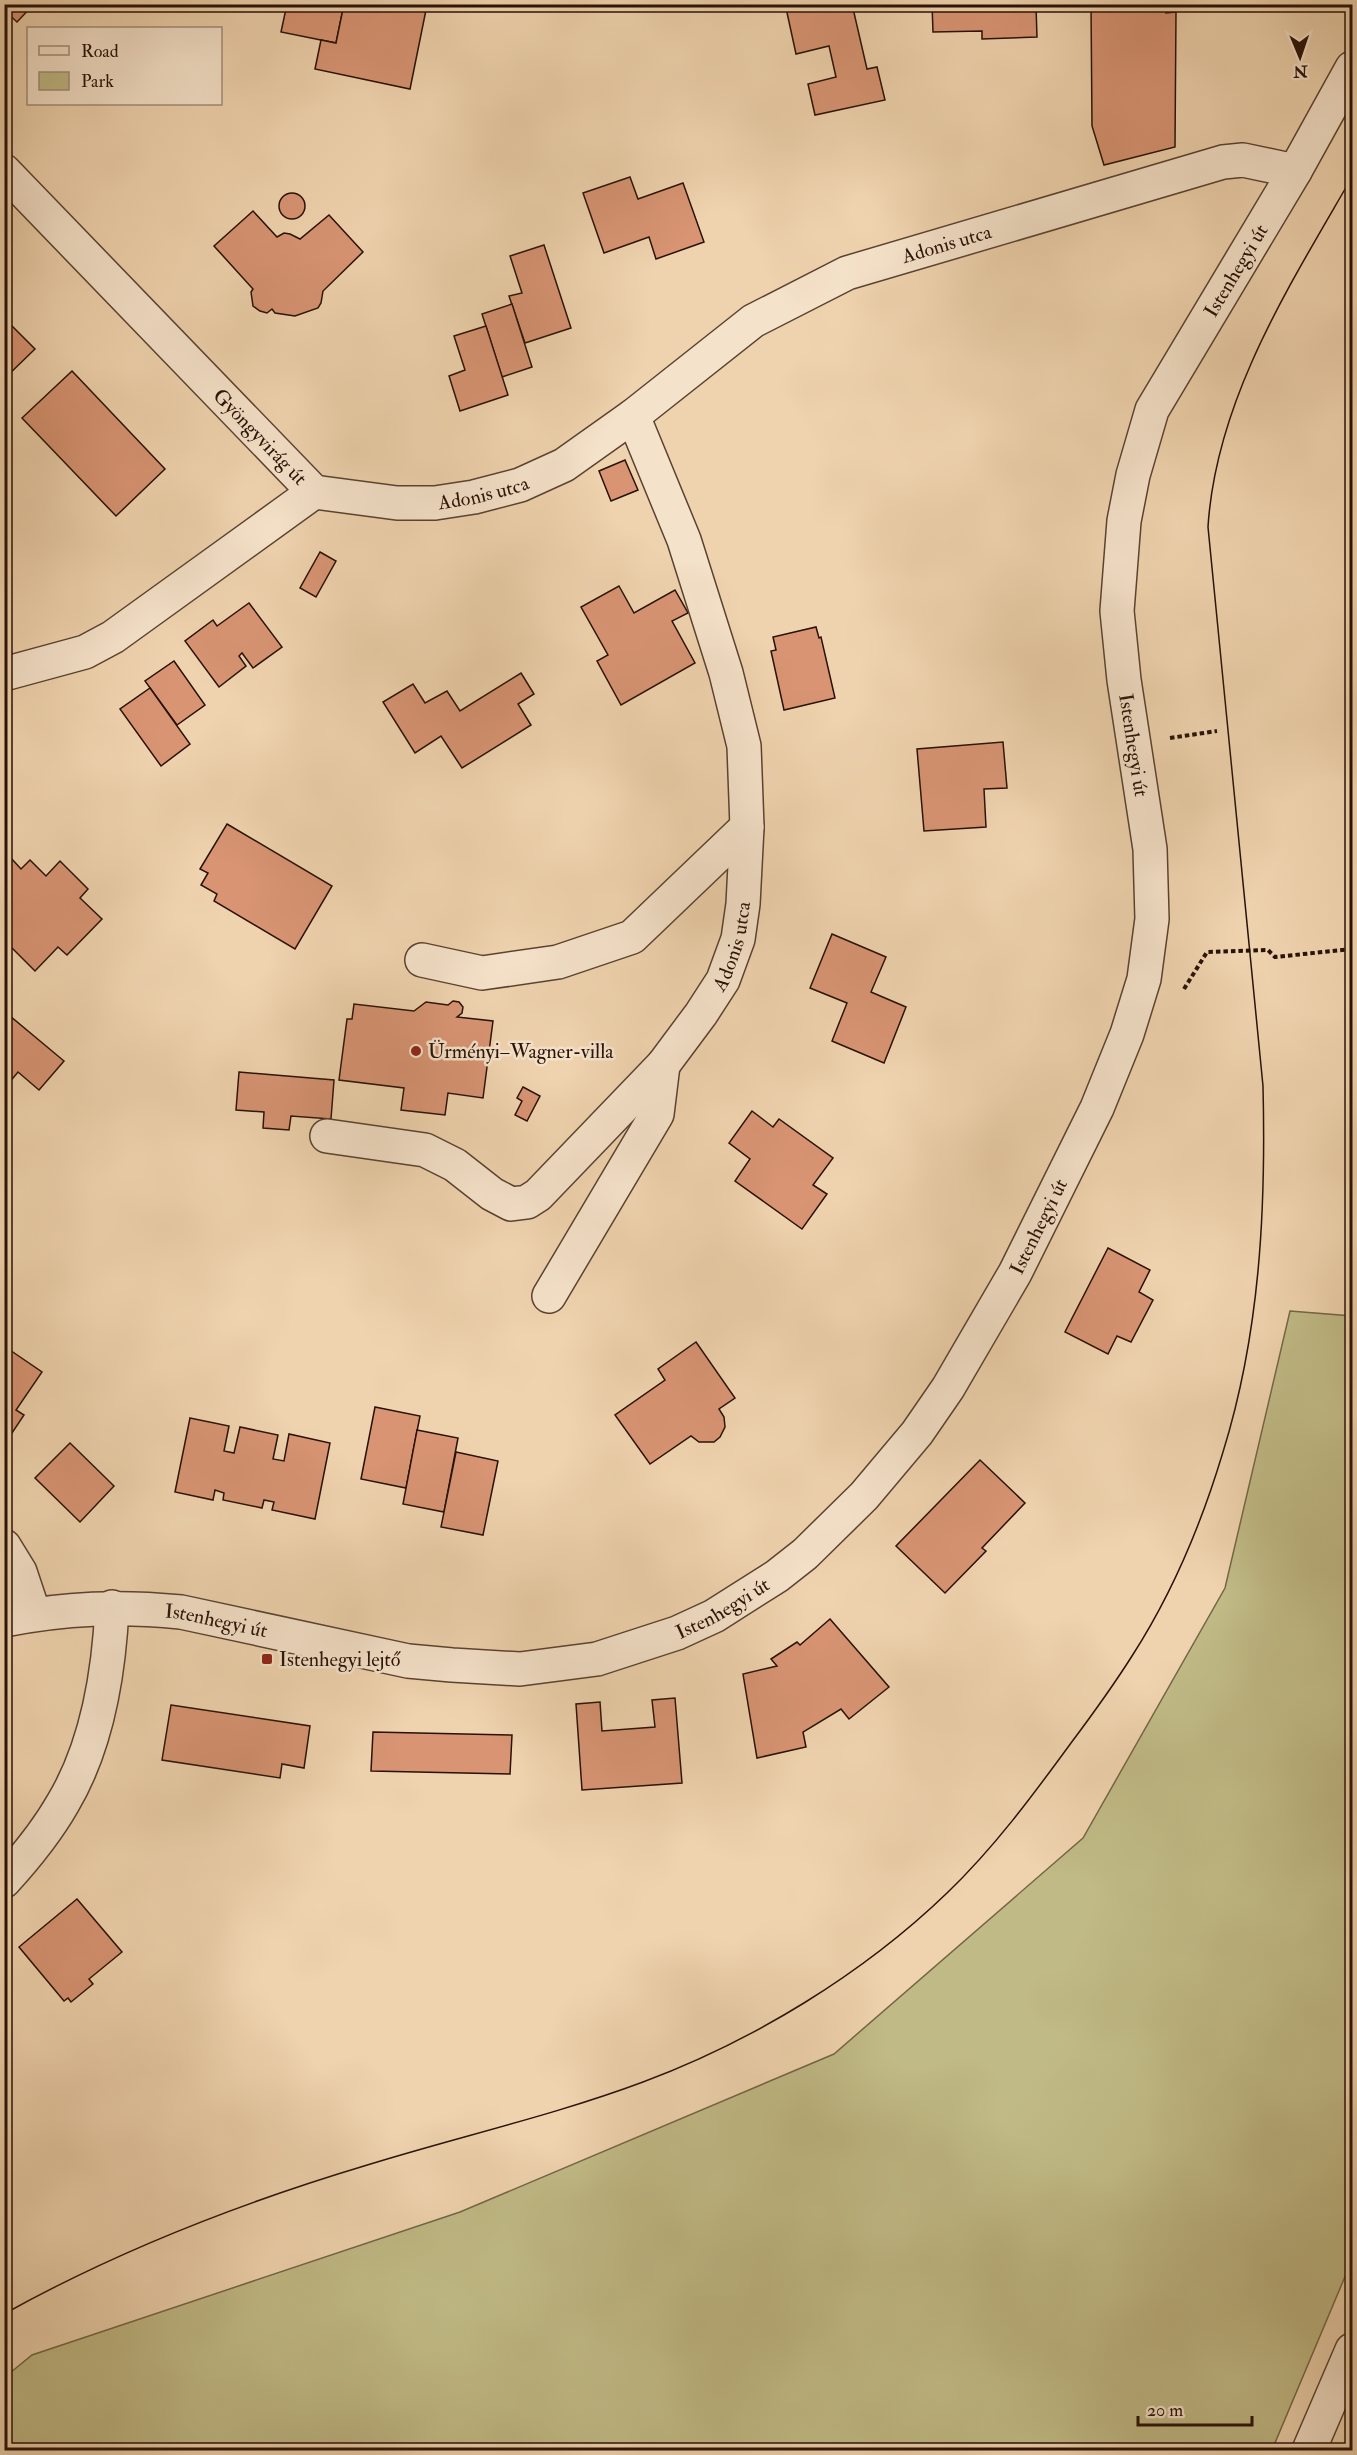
<svg xmlns="http://www.w3.org/2000/svg" width="1357" height="2455" font-family="'IM FELL Double Pica',serif">
	<style>
		.green { fill: #c0ba86; stroke: #746646; stroke-width: 1.5 }
		.building { fill: #d89473; stroke: #281107; stroke-width: 1.5 }
		.lines { fill: none; stroke-linecap: round; stroke-linejoin: round }
		.minor-casing { stroke: #5a4231; stroke-width: 36 }
		.path { stroke: #281107; stroke-width: 4; stroke-dasharray: 4.5 3; stroke-linecap: butt }
		.minor { stroke: #f5e2ca; stroke-width: 33 }
		.tram { stroke: #281107; stroke-width: 1.5 }
		.poi-dot { fill: #8f2418; stroke: #f5e2ca; stroke-width: 2 }
		.labels { text-anchor: middle; stroke-width: 5; stroke-linejoin: round; paint-order: stroke }
		.street-label { font-size: 20px; fill: #281107; stroke: #f5e2ca }
		.poi-label { font-size: 20px; fill: #281107; stroke: #f5e2ca; text-anchor: start }
	</style>
	<rect width="100%" height="100%" fill="#efd3ae"/>
	<filter id="stains"><feTurbulence type="fractalNoise" baseFrequency=".00333" numOctaves="4"/><feColorMatrix values="0 0 0 0 .2 0 0 0 0 .09 0 0 0 0 .02 0 0 0 .5 -.17"/></filter>
	<radialGradient id="worn" r=".72"><stop offset=".6" stop-color="#630" stop-opacity="0"/><stop offset="1" stop-color="#630" stop-opacity=".3"/></radialGradient>
	<polygon class="green" points="1290,1311 1352,1316 1352,2260 1272,2450 5,2450 5,2377 32,2355 460,2212 834,2054 1083,1838 1225,1588"/>
	<g class="building">
		<polygon points="4,4 34,4 17,22 4,10"/>
		<polygon points="287,4 344,4 336,43 281,32"/>
		<polygon points="344,4 400,4 426,10 410,89 315,69 321,40 336,43"/>
		<polygon points="800,4 852,4 867,69 877,67 885,100 815,115 808,84 836,77 829,46 796,54 786,8"/>
		<polygon points="932,4 1047,4 1047,5 1036,6 1037,37 982,39 982,31 933,32"/>
		<polygon points="1091,4 1166,4 1166,13 1176,12 1175,147 1104,165 1092,126"/>
		<polygon points="630,177 638,199 683,183 704,242 656,259 649,237 604,253 583,193"/>
		<circle cx="292" cy="206" r="13"/>
		<polygon points="253,211 277,237 284,233 290,234 300,239 329,215 363,252 323,291 321,303 318,308 295,316 275,313 272,309 267,313 260,311 253,306 251,292 253,289 214,246"/>
		<polygon points="544,245 571,328 525,343 509,296 522,293 510,256"/>
		<polygon points="512,304 532,367 502,377 482,314"/>
		<polygon points="4,318 35,349 4,379"/>
		<polygon points="486,326 508,395 460,411 449,376 465,370 454,336"/>
		<polygon points="72,371 165,469 116,516 22,418"/>
		<polygon points="625,460 638,490 611,501 599,471"/>
		<polygon points="320,552 336,561 316,597 300,588"/>
		<polygon points="619,586 634,613 675,590 688,613 672,621 695,663 621,705 597,661 608,655 581,607"/>
		<polygon points="249,603 282,647 253,668 242,653 239,656 246,666 219,687 185,641 213,620 217,626"/>
		<polygon points="816,627 819,638 821,637 835,698 784,710 771,651 776,650 773,637"/>
		<polygon points="174,661 205,705 177,725 145,681"/>
		<polygon points="521,673 534,694 518,704 531,725 462,768 441,736 415,753 383,702 413,684 425,703 447,691 460,711"/>
		<polygon points="150,688 190,744 161,766 120,709"/>
		<polygon points="1003,742 1007,788 984,789 986,827 924,831 917,749"/>
		<polygon points="227,824 332,886 295,949 214,901 217,894 201,885 208,873 200,869"/>
		<polygon points="10,857 21,869 30,860 46,876 60,861 88,889 80,898 102,919 67,955 58,947 35,971 4,940 4,863"/>
		<polygon points="832,934 886,957 871,992 906,1007 884,1063 832,1041 847,1003 810,988"/>
		<polygon points="453,1001 459,1002 463,1007 462,1013 457,1017 493,1021 483,1098 448,1093 445,1115 401,1110 404,1088 339,1080 347,1019 352,1019 354,1004 414,1011 426,1002 448,1005"/>
		<polygon points="4,1011 64,1061 39,1090 18,1072 4,1089"/>
		<polygon points="239,1072 334,1080 331,1119 291,1116 289,1130 263,1128 264,1112 236,1110"/>
		<polygon points="523,1087 540,1096 527,1121 515,1115 522,1101 517,1098"/>
		<polygon points="752,1111 773,1127 779,1119 833,1158 813,1185 827,1194 802,1229 735,1181 750,1159 729,1143"/>
		<polygon points="1108,1248 1150,1270 1139,1292 1153,1300 1131,1342 1117,1336 1108,1354 1065,1332"/>
		<polygon points="696,1342 735,1398 719,1409 724,1417 725,1427 720,1437 714,1442 699,1442 691,1436 650,1464 615,1415 665,1380 658,1369"/>
		<polygon points="4,1346 42,1372 16,1410 24,1415 10,1436 4,1432"/>
		<polygon points="375,1407 420,1416 406,1488 361,1479"/>
		<polygon points="190,1418 229,1426 224,1451 234,1453 240,1427 278,1435 273,1459 284,1461 289,1434 330,1443 315,1519 272,1510 274,1502 264,1500 262,1508 223,1500 224,1493 215,1490 213,1500 175,1492"/>
		<polygon points="417,1430 458,1438 444,1512 403,1504"/>
		<polygon points="70,1443 114,1486 80,1522 35,1478"/>
		<polygon points="456,1452 498,1461 483,1535 441,1527"/>
		<polygon points="980,1460 1025,1503 982,1548 986,1551 945,1593 896,1546"/>
		<polygon points="830,1619 889,1687 849,1719 841,1709 803,1732 806,1747 757,1758 743,1674 777,1666 771,1659 797,1642 800,1645"/>
		<polygon points="675,1698 682,1783 582,1790 576,1704 600,1702 602,1731 655,1727 652,1700"/>
		<polygon points="171,1705 310,1726 304,1768 282,1764 280,1778 162,1760"/>
		<polygon points="373,1732 512,1735 510,1774 371,1771"/>
		<polygon points="77,1899 122,1952 89,1979 93,1984 71,2002 68,1998 64,2001 19,1947"/>
	</g>
	<g class="lines">
		<defs>
			<g id="minor">
				<path id="s1" d="M4 171 314 492"/>
				<path id="s2" d="M314 492 397 503H435L474 497 520 485 564 465 633 416 753 321 847 273 1223 162 1243 160 1295 171"/>
				<polyline points="4,674 85,652 113,637 314,492"/>
				<polyline points="422,960 482,973 558,962 632,937 747,827"/>
				<path id="s3" d="M327 1136 425 1150 455 1165 492 1194 511 1204 527 1202 538 1195 663 1065 701 1014 723 980 738 939 743 904 747 827 744 746 726 673 684 540 633 416"/>
				<polyline points="549,1296 657,1114 663,1065"/>
				<polyline points="4,1546 20,1572 34,1614"/>
				<path id="s4" d="M4 1620C66 1608 119 1606 181 1612L408 1661 452 1665 520 1669 597 1659 677 1633 714 1616 777 1576 805 1554 864 1496 917 1433 948 1388 1015 1273 1097 1108 1127 1034 1144 979 1152 919 1150 849 1124 680 1117 611 1124 521 1133 475 1152 410 1295 171 1352 68"/>
				<path d="M4 1881C26 1857 47 1831 63 1803 97 1746 109 1673 112 1607"/>
				<polyline points="1309,2450 1352,2350"/>
			</g>
		</defs>
		<use href="#minor" class="minor-casing"/>
		<g class="path">
			<polyline points="1170,738 1217,731"/>
			<polyline points="1184,989 1207,952 1268,950 1275,957 1352,949"/>
		</g>
		<use href="#minor" class="minor"/>
		<path class="tram" d="M4 2314C117 2251 241 2203 364 2166 457 2137 552 2116 643 2082 753 2041 863 1974 947 1893 994 1848 1033 1795 1071 1743 1092 1715 1113 1686 1132 1656 1172 1594 1202 1522 1223 1452 1260 1333 1266 1210 1263 1086L1208 527C1216 399 1290 285 1352 177"/>
	</g>
	<g class="poi-dot">
		<circle cx="416" cy="1051" r="6"/>
		<rect x="261" y="1653" width="12" height="12" rx="3"/>
	</g>
	<g class="labels">
		<g class="street-label">
			<text dy="7" stroke="none"><textPath href="#s2" startOffset="704">Adonis utca</textPath></text>
			<text dy="7" stroke="none"><textPath href="#s4" startOffset="2248">Istenhegyi út</textPath></text>
			<text dy="7" stroke="none"><textPath href="#s1" startOffset="369">Gyöngyvirág út</textPath></text>
			<text dy="7" stroke="none"><textPath href="#s2" startOffset="171">Adonis utca</textPath></text>
			<text transform="translate(1134 745) rotate(81)" y="7">Istenhegyi út</text>
			<text dy="7" stroke="none"><textPath href="#s3" startOffset="550">Adonis utca</textPath></text>
			<text dy="7" stroke="none"><textPath href="#s4" startOffset="1240">Istenhegyi út</textPath></text>
			<text dy="7" stroke="none"><textPath href="#s4" startOffset="736">Istenhegyi út</textPath></text>
			<text dy="7" stroke="none"><textPath href="#s4" startOffset="214">Istenhegyi út</textPath></text>
		</g>
		<g class="poi-label">
			<text x="428" y="1058">Ürményi–Wagner-villa</text>
			<text x="279" y="1666">Istenhegyi lejtő</text>
		</g>
	</g>
	<rect width="1357" height="2455" fill="none" stroke="#efd3ae" stroke-width="24"/>
	<rect x="6" y="6" width="1345" height="2443" fill="none" stroke="#281107" stroke-width="3"/>
	<rect x="12" y="12" width="1333" height="2431" fill="none" stroke="#281107" stroke-width="1.5"/>
	<rect x="27" y="27" width="195" height="78" fill="#f5e2ca" stroke="#a38e7c" stroke-width="1.5"/>
	<rect x="39" y="46" width="30" height="9" fill="#f5e2ca" stroke="#a38e7c" stroke-width="1.5"/>
	<text x="81" y="57" font-size="18" fill="#281107">Road</text>
	<rect x="39" y="72" width="30" height="18" fill="#c0ba86" stroke="#a38e7c" stroke-width="1.5"/>
	<text x="81" y="87" font-size="18" fill="#281107">Park</text>
	<g transform="translate(1300 57) rotate(178)" stroke="#f5e2ca" stroke-width="4.5" paint-order="stroke">
	<path d="M0-4.5L10 22L0 15L-10 22Z" fill="#281107"/>
	<text y="-9" font-size="16" font-weight="bold" text-anchor="middle" fill="#281107">N</text>
	</g>
	<path d="M1138 2416v9h114v-9" fill="none" stroke="#281107" stroke-width="3"/>
	<text x="1147" y="2416" font-size="18" fill="#281107" stroke="#f5e2ca" stroke-width="4.5" paint-order="stroke">20 m</text>
	<rect width="100%" height="100%" filter="url(#stains)"/>
	<rect width="100%" height="100%" fill="url(#worn)"/>
</svg>
